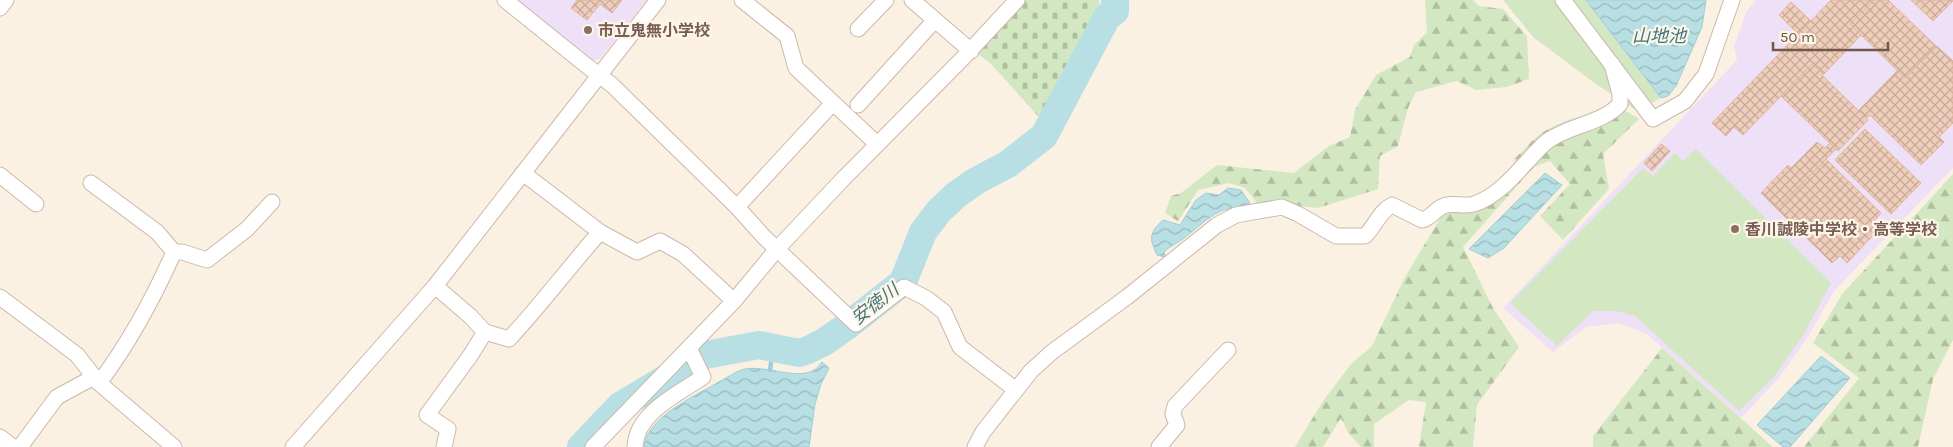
<svg xmlns="http://www.w3.org/2000/svg" width="1953" height="447" font-family="Karla,'Noto Sans JP',sans-serif">
	<style>
		.education { fill: #eee0f7 }
		.grass { fill: #d3e8c2 }
		.forest { fill: url(#forest-firs) }
		.cemetery { fill: url(#cemetery-stones) }
		.water { fill: url(#water-waves); stroke: #9fcfd5 }
		.lines { fill: none; stroke-linecap: round; stroke-linejoin: round }
		.stream { stroke: #9fcfd5; stroke-width: 4.5 }
		.river { stroke: #b8dfe4; stroke-width: 28 }
		.building { fill: url(#building-cross-hatch); stroke: #e1b49c }
		.minor-casing { stroke: #ccb8aa; stroke-width: 17 }
		.minor { stroke: #fff; stroke-width: 15 }
		.education-dot { fill: #8d6e63; stroke: #fef5e9; stroke-width: 2 }
		.labels { text-anchor: middle; stroke-width: 4.5; stroke-linejoin: round; paint-order: stroke }
		.education-label { font-size: 16px; font-weight: bold; fill: #785e54; stroke: #fef5e9; text-anchor: start }
		.water-label { font-size: 18px; font-style: italic; fill: #42767e; stroke: #fef5e9 }
	</style>
	<defs>
		<pattern id="forest-firs" width="22" height="20" patternUnits="userSpaceOnUse" patternTransform="scale(1.25)"><rect width="22" height="20" fill="#d3e8c2"/><path d="M5 1l3.5 6h-7zM16 11l3.5 6h-7z" fill="#b0bfa0"/></pattern>
		<pattern id="cemetery-stones" width="16" height="16" patternUnits="userSpaceOnUse" patternTransform="scale(1.25)"><rect width="16" height="16" fill="#d3e8c2"/><path d="M2 7V4a2 2 0 0 1 4 0v3zM10 15v-3a2 2 0 0 1 4 0v3z" fill="#b0bfa0"/></pattern>
		<pattern id="water-waves" width="16" height="10" patternUnits="userSpaceOnUse" patternTransform="scale(1.25)"><rect width="16" height="10" fill="#b8dfe4"/><path d="M0 5q4-4 8 0t8 0" fill="none" stroke="#9ab8bb"/></pattern>
		<pattern id="building-cross-hatch" width="8" height="8" patternUnits="userSpaceOnUse" patternTransform="scale(1.25)"><rect width="8" height="8" fill="#efcebb"/><path d="M0 0l8 8M0 8l8-8" fill="none" stroke="#c6aa9a"/></pattern>
	</defs>
	<rect width="100%" height="100%" fill="#fbf1e3"/>
	<g class="education">
		<polygon points="518,0 647,0 600,59 590,61"/>
		<polygon points="1756,0 1953,0 1953,168 1834,291 1808,337 1778,379 1741,418 1647,334 1619,323 1586,327 1553,352 1503,308 1737,60 1734,47 1746,12"/>
	</g>
	<g class="grass">
		<polygon points="1503,0 1588,0 1661,98 1637,111 1593,82 1533,37"/>
		<polygon points="1696,149 1831,283 1804,334 1774,377 1739,411 1635,316 1616,311 1593,311 1557,346 1510,303 1643,168 1653,176 1675,153 1683,161"/>
	</g>
	<g class="forest">
		<polygon points="1425,0 1473,0 1479,6 1503,9 1527,36 1529,79 1507,87 1476,90 1457,81 1416,92 1408,108 1398,146 1380,156 1378,189 1318,208 1279,204 1259,206 1245,188 1229,183 1198,190 1178,221 1165,213 1171,196 1181,193 1217,165 1294,173 1329,146 1350,137 1355,110 1376,75 1410,57 1414,45 1427,32"/>
		<path d="M1624 110 1639 119 1603 154 1609 189 1563 240 1540 216 1570 184 1550 161 1534 167 1463 247 1493 308 1519 347 1477 405 1473 447H1419L1426 402 1409 400 1374 424V447H1361L1349 434 1341 418 1323 447H1295L1323 401 1351 364 1372 346 1405 277 1443 214 1464 212 1520 177 1514 159C1522 152 1530 142 1539 135 1564 117 1594 113 1624 110Z"/>
		<polygon points="1953,174 1953,340 1933,379 1918,447 1804,447 1859,378 1813,343 1842,294"/>
		<polygon points="1662,348 1773,447 1593,447 1593,436"/>
	</g>
	<polygon class="cemetery" points="1024,0 1099,0 1100,11 1104,17 1046,125 992,65 978,54"/>
	<g class="water">
		<polygon points="1586,0 1706,0 1702,27 1676,86 1668,96 1661,98"/>
		<polygon points="1545,173 1562,185 1504,248 1488,258 1469,249"/>
		<path d="M1228 188 1241 190 1250 203C1242 210 1231 207 1221 211 1206 218 1196 229 1183 239 1176 244 1170 246 1164 252L1165 257 1157 255C1149 238 1149 233 1163 220L1180 225 1196 200 1206 193 1219 195Z"/>
		<polygon points="1821,356 1850,378 1790,447 1783,447 1757,425"/>
		<path d="M822 362 829 368 821 384 815 404 809 447H644C646 418 695 396 717 383 725 379 733 373 741 370 762 363 796 381 814 370 817 369 819 365 822 362Z"/>
	</g>
	<g class="lines">
		<polyline class="stream" points="770,370 773,348"/>
		<polyline class="river" points="581,447 620,406 705,355 759,345 799,353 808,350 824,342 847,326 903,282 923,232 939,211 956,195 976,181 1008,164 1044,136 1107,17 1115,11 1115,0"/>
	</g>
	<g class="building">
		<polygon points="577,0 622,0 612,13 600,4 587,20 571,8"/>
		<polygon points="1831,0 1874,0 1850,24 1861,35 1825,73 1814,62 1743,135 1734,127 1726,136 1712,123"/>
		<polygon points="1874,0 1888,0 1936,46 1905,78 1850,24"/>
		<polygon points="1911,0 1953,0 1953,1 1933,21"/>
		<polygon points="1791,2 1811,21 1798,34 1779,15"/>
		<polygon points="1937,46 1953,61 1953,123 1939,137 1944,142 1921,165 1870,115 1866,118 1858,111 1898,70 1905,78"/>
		<polygon points="1814,62 1825,73 1822,75 1868,120 1838,151 1781,96"/>
		<polygon points="1865,129 1921,183 1891,214 1835,160"/>
		<polygon points="1817,142 1825,148 1830,143 1836,149 1777,209 1761,193 1788,165 1791,168"/>
		<polygon points="1661,144 1670,151 1652,171 1644,163"/>
		<polygon points="1826,159 1881,213 1873,222 1880,228 1847,263 1840,256 1832,263 1777,209"/>
	</g>
	<g class="lines">
		<defs>
			<g id="minor">
				<polyline points="505,0 587,66 612,85 737,207 764,237 856,324 904,287 926,298 944,312 960,347 1016,390"/>
				<polyline points="742,0 787,36 796,68 877,144"/>
				<polyline points="912,0 971,51"/>
				<polyline points="1563,0 1653,119 1685,101 1706,74 1732,0"/>
				<polyline points="0,8 6,0"/>
				<polyline points="858,29 886,0"/>
				<polyline points="858,105 935,20"/>
				<polyline points="523,173 600,232 637,252 660,241 683,254 734,301"/>
				<polyline points="0,175 36,204"/>
				<path d="M91 183 157 232 174 252C153 299 130 342 99 383"/>
				<polyline points="737,207 833,103"/>
				<polyline points="174,252 182,252 207,260 247,229 272,202"/>
				<path d="M435 286 470 316 485 332 509 339C541 305 569 267 600 232"/>
				<polyline points="0,297 77,355 99,383 174,447"/>
				<polyline points="0,437 13,447"/>
				<polyline points="20,447 57,397 94,377"/>
				<polyline points="293,447 435,286 658,0"/>
				<polyline points="444,447 448,429 427,415 470,356 485,332"/>
				<polyline points="593,447 734,301 777,249 844,178 963,58 1017,0"/>
				<path d="M635 447C636 413 678 394 703 377L689 348"/>
				<path d="M975 447 983 432 1016 390 1031 371 1052 352 1127 297 1217 225 1236 215 1282 207 1298 214 1336 236H1365C1375 226 1380 211 1392 205L1422 220C1432 218 1437 206 1447 205 1456 203 1465 207 1474 204 1499 196 1517 172 1535 153 1539 149 1544 143 1549 140 1569 126 1605 122 1620 104V94L1612 64"/>
				<polyline points="1159,447 1177,425 1173,414 1175,406 1228,350"/>
			</g>
		</defs>
		<use href="#minor" class="minor-casing"/>
		<use href="#minor" class="minor"/>
	</g>
	<g class="education-dot">
		<circle cx="588" cy="30" r="5"/>
		<circle cx="1735" cy="229" r="5"/>
	</g>
	<g class="labels">
		<g class="education-label">
			<text x="598" y="36">市立鬼無小学校</text>
			<text x="1745" y="235">香川誠陵中学校・高等学校</text>
		</g>
		<g class="water-label">
			<text x="1659" y="42">山地池</text>
			<text transform="translate(875 304) rotate(-38)" y="6">安徳川</text>
		</g>
	</g>
	<path d="M1773 42v8h115v-8" fill="none" stroke="#72574a" stroke-width="2.5"/>
	<text x="1780" y="42" font-size="15" fill="#72574a" stroke="#fef5e9" stroke-width="4" paint-order="stroke">50 m</text>
</svg>
